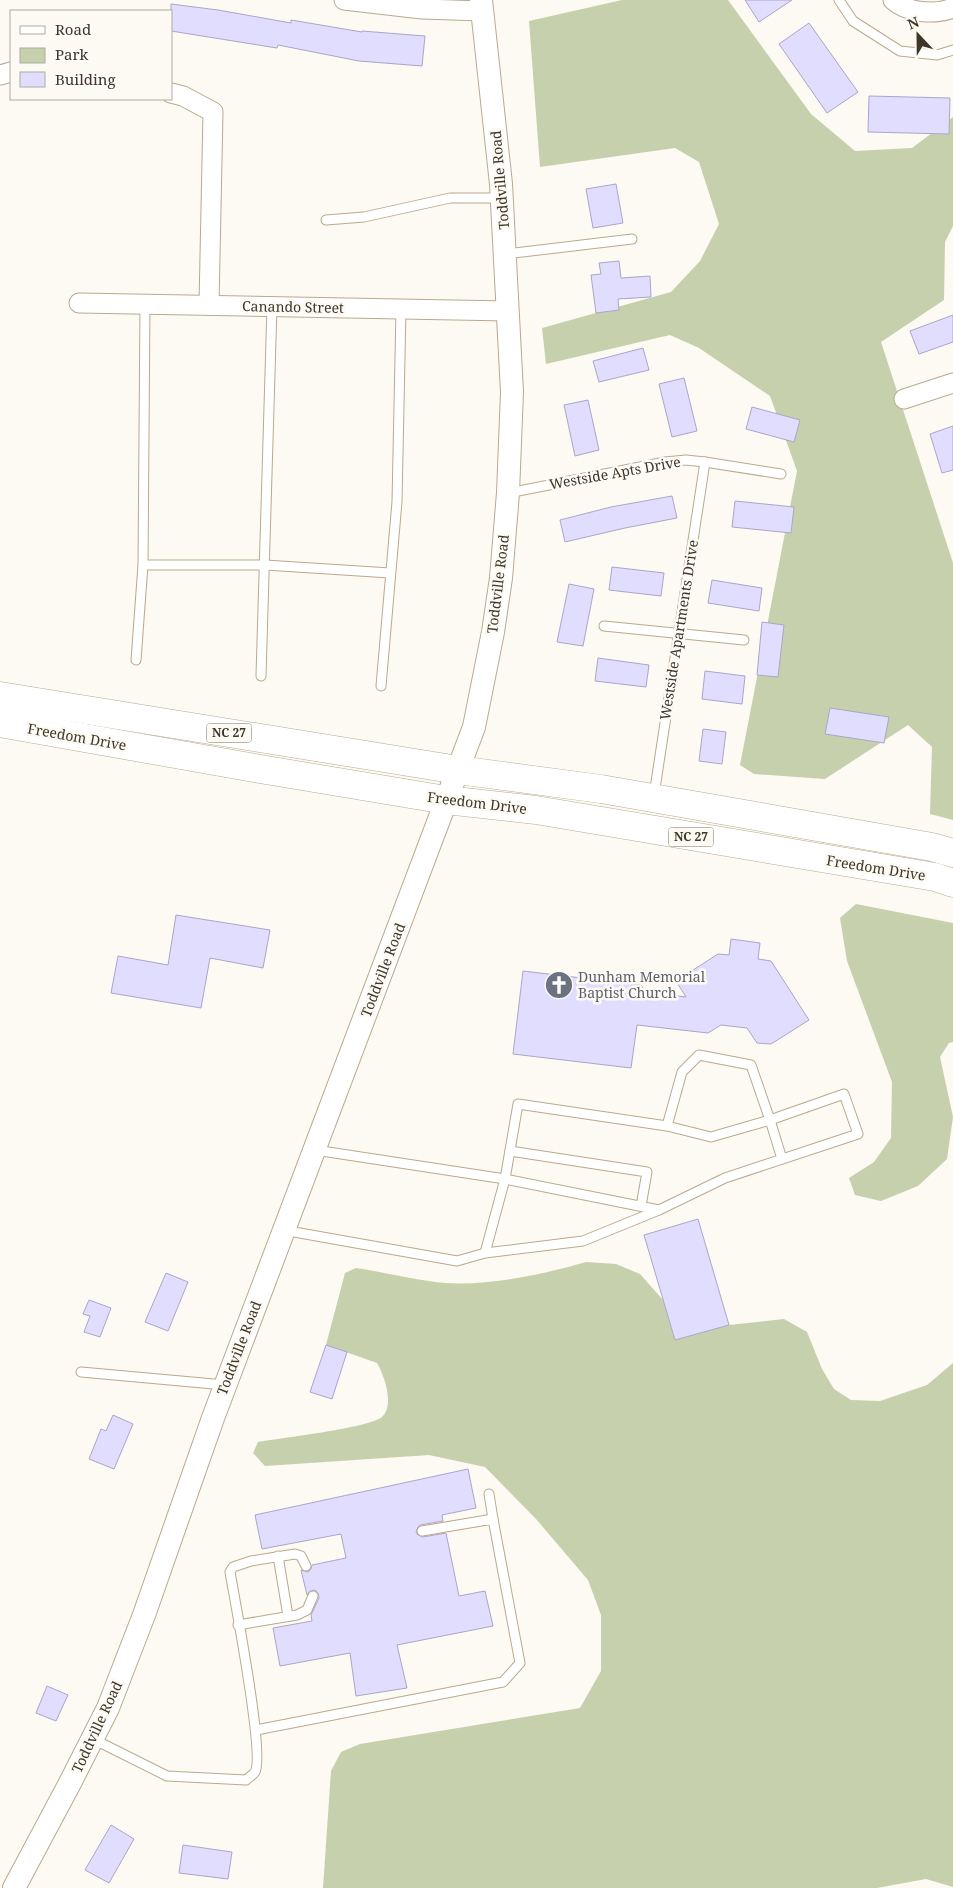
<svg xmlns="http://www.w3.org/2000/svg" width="953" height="1888" font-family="'Noto Serif',serif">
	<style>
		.green { fill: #c7d0ac }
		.building { fill: #e1ddff; stroke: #aba6c7 }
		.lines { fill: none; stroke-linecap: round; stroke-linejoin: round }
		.service-casing { stroke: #bba98b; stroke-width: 11 }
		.minor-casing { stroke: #bba98b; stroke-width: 21 }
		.tertiary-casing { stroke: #bba98b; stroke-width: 24 }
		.primary-casing { stroke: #bba98b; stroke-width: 29 }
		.service { stroke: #fff; stroke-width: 9 }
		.minor { stroke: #fff; stroke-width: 19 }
		.tertiary { stroke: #fff; stroke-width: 22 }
		.primary { stroke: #fff; stroke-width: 28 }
		.labels { text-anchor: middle; stroke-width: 5; stroke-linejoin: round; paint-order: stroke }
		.shield { fill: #fdf9f3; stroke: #777066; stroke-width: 1 }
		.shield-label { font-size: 12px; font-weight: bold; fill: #3d3629 }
		.street-label { font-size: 14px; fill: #3d3629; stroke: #fdf9f3 }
		.worship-label { font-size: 14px; fill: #5b616d; stroke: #fdf9f3; text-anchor: start }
	</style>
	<rect width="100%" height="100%" fill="#fdf9f3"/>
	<g class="green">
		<polygon points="622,0 728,0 811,114 855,151 912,148 953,117 953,226 945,242 944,300 881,342 953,563 953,820 930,814 932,747 908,725 825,779 754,774 740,765 797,471 770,396 699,348 670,335 546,364 542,328 671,292 700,261 719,224 699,162 675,148 540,167 529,21"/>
		<polygon points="856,904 953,923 953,1042 949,1043 940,1057 953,1117 947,1159 918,1186 881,1201 855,1195 849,1178 874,1162 891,1138 892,1082 847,961 840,918"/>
		<path d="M586 1262 616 1264 640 1274 663 1300 675 1340 729 1325 784 1319 807 1332 822 1369 834 1389 851 1400 880 1401 927 1385 953 1363V1887L926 1879 877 1888H323L331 1771 341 1752 360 1744 580 1708 601 1671V1615L588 1580 536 1519 485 1467 429 1455 265 1466 253 1453 258 1442C280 1438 369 1428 382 1417 395 1405 384 1375 377 1363L326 1345 345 1273 356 1268C384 1272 418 1281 446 1283 489 1286 545 1274 586 1262Z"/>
	</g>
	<g class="building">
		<polygon points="745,0 792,0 759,22"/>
		<polygon points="171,4 218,10 291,23 291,20 362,32 362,31 425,36 422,66 359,61 278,45 277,48 171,31"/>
		<polygon points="809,23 858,92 827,113 779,44"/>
		<polygon points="869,96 950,98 949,134 868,132"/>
		<polygon points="616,184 623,223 593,228 586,189"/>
		<polygon points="619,261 621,278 650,276 651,297 618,299 619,310 596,313 591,275 601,274 599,263"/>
		<polygon points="953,315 953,342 919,354 910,331"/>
		<polygon points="643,348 649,370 599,382 593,361"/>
		<polygon points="684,378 697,431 672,437 659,384"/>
		<polygon points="588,400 599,450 575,456 564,405"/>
		<polygon points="752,407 800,420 794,442 746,429"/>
		<polygon points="953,426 953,470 942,473 930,434"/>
		<polygon points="672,496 677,518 625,528 565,542 560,520 611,507"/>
		<polygon points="735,501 794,507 791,533 732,527"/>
		<polygon points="612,567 664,573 661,596 609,590"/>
		<polygon points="712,580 762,588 759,611 708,603"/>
		<polygon points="569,584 594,589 583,646 557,642"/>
		<polygon points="762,622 784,625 778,677 757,675"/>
		<polygon points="598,658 649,665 646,687 595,681"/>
		<polygon points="705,671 745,676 742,704 702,699"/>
		<polygon points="830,708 889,717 884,743 825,734"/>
		<polygon points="703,729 726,732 722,764 699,761"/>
		<polygon points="176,915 270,930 263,968 210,958 201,1008 111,993 118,956 168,965"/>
		<polygon points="731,939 760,943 758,959 771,961 809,1020 771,1044 757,1043 747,1028 721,1025 708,1033 637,1025 631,1068 513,1054 523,971 641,985 646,992 686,997 676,981 718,954 729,955"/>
		<polygon points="698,1219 729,1325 675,1340 644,1235"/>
		<polygon points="166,1273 188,1282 168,1331 145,1322"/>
		<polygon points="89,1300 111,1308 100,1337 84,1332 90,1316 83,1314"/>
		<polygon points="326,1345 347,1352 332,1399 310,1392"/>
		<polygon points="113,1415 133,1424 114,1469 89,1459 101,1429 106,1431"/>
		<polygon points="468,1469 476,1508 442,1515 443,1521 420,1525 418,1527 416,1532 418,1535 423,1537 446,1533 459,1596 485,1591 493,1626 397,1645 407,1688 356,1696 350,1653 280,1666 273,1628 312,1621 311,1615 319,1598 318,1593 315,1590 310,1591 307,1595 301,1570 308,1572 311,1569 312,1565 346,1558 341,1534 262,1549 255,1515"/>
		<polygon points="47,1686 68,1695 56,1721 36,1713"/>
		<polygon points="111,1825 134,1839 109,1883 85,1870"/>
		<polygon points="183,1845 232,1852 228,1879 179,1873"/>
	</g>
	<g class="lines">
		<defs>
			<g id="service">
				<polyline points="839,0 853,21 900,51 937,55 953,50"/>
				<polyline points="326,220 364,217 450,198 502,198"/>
				<polyline points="506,254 632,239"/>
				<polyline points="145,304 143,565 265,565 390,573"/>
				<polyline points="508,493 665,462 686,460 705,462 781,474"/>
				<polyline points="604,626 744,640"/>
				<polyline points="136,660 143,565"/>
				<polyline points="261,676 272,306"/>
				<polyline points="381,686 397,502 401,309"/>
				<polyline points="654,795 705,462"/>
				<polyline points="667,1126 711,1137 770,1120 782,1159"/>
				<polyline points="510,1151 647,1172 641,1206"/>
				<polyline points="283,1230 457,1261 485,1253 583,1241 659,1210 725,1178 858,1134 844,1094 770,1120 751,1065 699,1055 682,1072 667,1126 518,1104 505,1179 315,1150"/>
				<polyline points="485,1253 505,1179 659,1210"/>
				<polyline points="81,1372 225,1385"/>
				<polyline points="489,1494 493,1519"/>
				<polyline points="278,1556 288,1616"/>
				<polyline points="238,1625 297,1615 307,1610 313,1596"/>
				<polyline points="256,1730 503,1682 520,1663 493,1519 422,1531"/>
				<path d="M93 1739 167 1776 246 1780C248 1778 253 1775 255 1772 265 1755 235 1602 230 1572L233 1567 251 1561 295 1554 301 1556 306 1566"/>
			</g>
			<g id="minor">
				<polyline points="344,0 422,9 482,11"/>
				<path d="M893 0C907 13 935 15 953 8"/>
				<polyline points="0,75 11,72"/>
				<polyline points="171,93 183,96 213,112 209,305"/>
				<polyline points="79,303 508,311"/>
				<polyline points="904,399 953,383"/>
			</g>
			<polyline id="tertiary" points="14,1888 71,1781 108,1708 144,1615 213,1418 474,727 493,632 501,578 508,493 512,392 501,184 481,0"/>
			<g id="primary">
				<polyline points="0,696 458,770 601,789 932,847 953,853"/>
				<polyline points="0,723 260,769 446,800 536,810 935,877 953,883"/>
			</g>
		</defs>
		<use href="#service" class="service-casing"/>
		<use href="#minor" class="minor-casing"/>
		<use href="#tertiary" class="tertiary-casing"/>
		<use href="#primary" class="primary-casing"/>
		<use href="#service" class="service"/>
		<use href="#minor" class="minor"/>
		<use href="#tertiary" class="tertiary"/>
		<use href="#primary" class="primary"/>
	</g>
	<defs>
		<symbol id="church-disc" viewBox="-11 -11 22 22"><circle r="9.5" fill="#6b7280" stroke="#fdf9f3"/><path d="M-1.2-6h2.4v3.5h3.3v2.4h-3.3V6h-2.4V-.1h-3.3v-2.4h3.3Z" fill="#fff"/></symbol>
	</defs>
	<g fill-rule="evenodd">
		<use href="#church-disc" x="543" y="969" width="32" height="32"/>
	</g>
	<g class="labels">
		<g class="shield">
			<rect x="206.5" y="723.5" width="45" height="19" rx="4"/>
			<rect x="668.5" y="827.5" width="45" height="19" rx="4"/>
		</g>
		<g class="shield-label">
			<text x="229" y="737">NC 27</text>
			<text x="691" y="841">NC 27</text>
		</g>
		<g class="street-label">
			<text transform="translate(500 180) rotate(-95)" y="5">Toddville Road</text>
			<text transform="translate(293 307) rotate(1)" y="5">Canando Street</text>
			<text transform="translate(615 473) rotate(-10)" y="5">Westside Apts Drive</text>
			<text transform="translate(498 584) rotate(-83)" y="5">Toddville Road</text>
			<text transform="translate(679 630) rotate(-81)" y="5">Westside Apartments Drive</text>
			<text transform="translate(77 737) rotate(10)" y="5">Freedom Drive</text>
			<text transform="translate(477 803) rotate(7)" y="5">Freedom Drive</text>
			<text transform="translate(876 868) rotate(9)" y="5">Freedom Drive</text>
			<text transform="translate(383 970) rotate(-69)" y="5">Toddville Road</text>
			<text transform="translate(239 1348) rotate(-69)" y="5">Toddville Road</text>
			<text transform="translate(97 1727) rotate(-65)" y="5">Toddville Road</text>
		</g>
		<g class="worship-label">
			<text x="578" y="982">Dunham Memorial<tspan x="578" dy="16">Baptist Church</tspan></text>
		</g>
	</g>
	<rect x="10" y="10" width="162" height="90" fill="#fdf9f3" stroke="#b0aba2"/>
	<rect x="20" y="26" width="25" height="8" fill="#ffffff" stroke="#b0aba2"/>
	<text x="55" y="35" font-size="15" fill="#3d3629">Road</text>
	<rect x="20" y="48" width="25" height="15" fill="#c7d0ac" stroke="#b0aba2"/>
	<text x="55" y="60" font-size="15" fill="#3d3629">Park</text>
	<rect x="20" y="72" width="25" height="15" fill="#e1ddff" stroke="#b0aba2"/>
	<text x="55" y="85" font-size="15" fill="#3d3629">Building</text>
	<g transform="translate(918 35) rotate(338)" stroke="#fdf9f3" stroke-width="4" paint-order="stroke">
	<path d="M0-4L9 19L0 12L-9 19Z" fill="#3d3629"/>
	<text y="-8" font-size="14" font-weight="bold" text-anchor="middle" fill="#3d3629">N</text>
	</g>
</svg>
